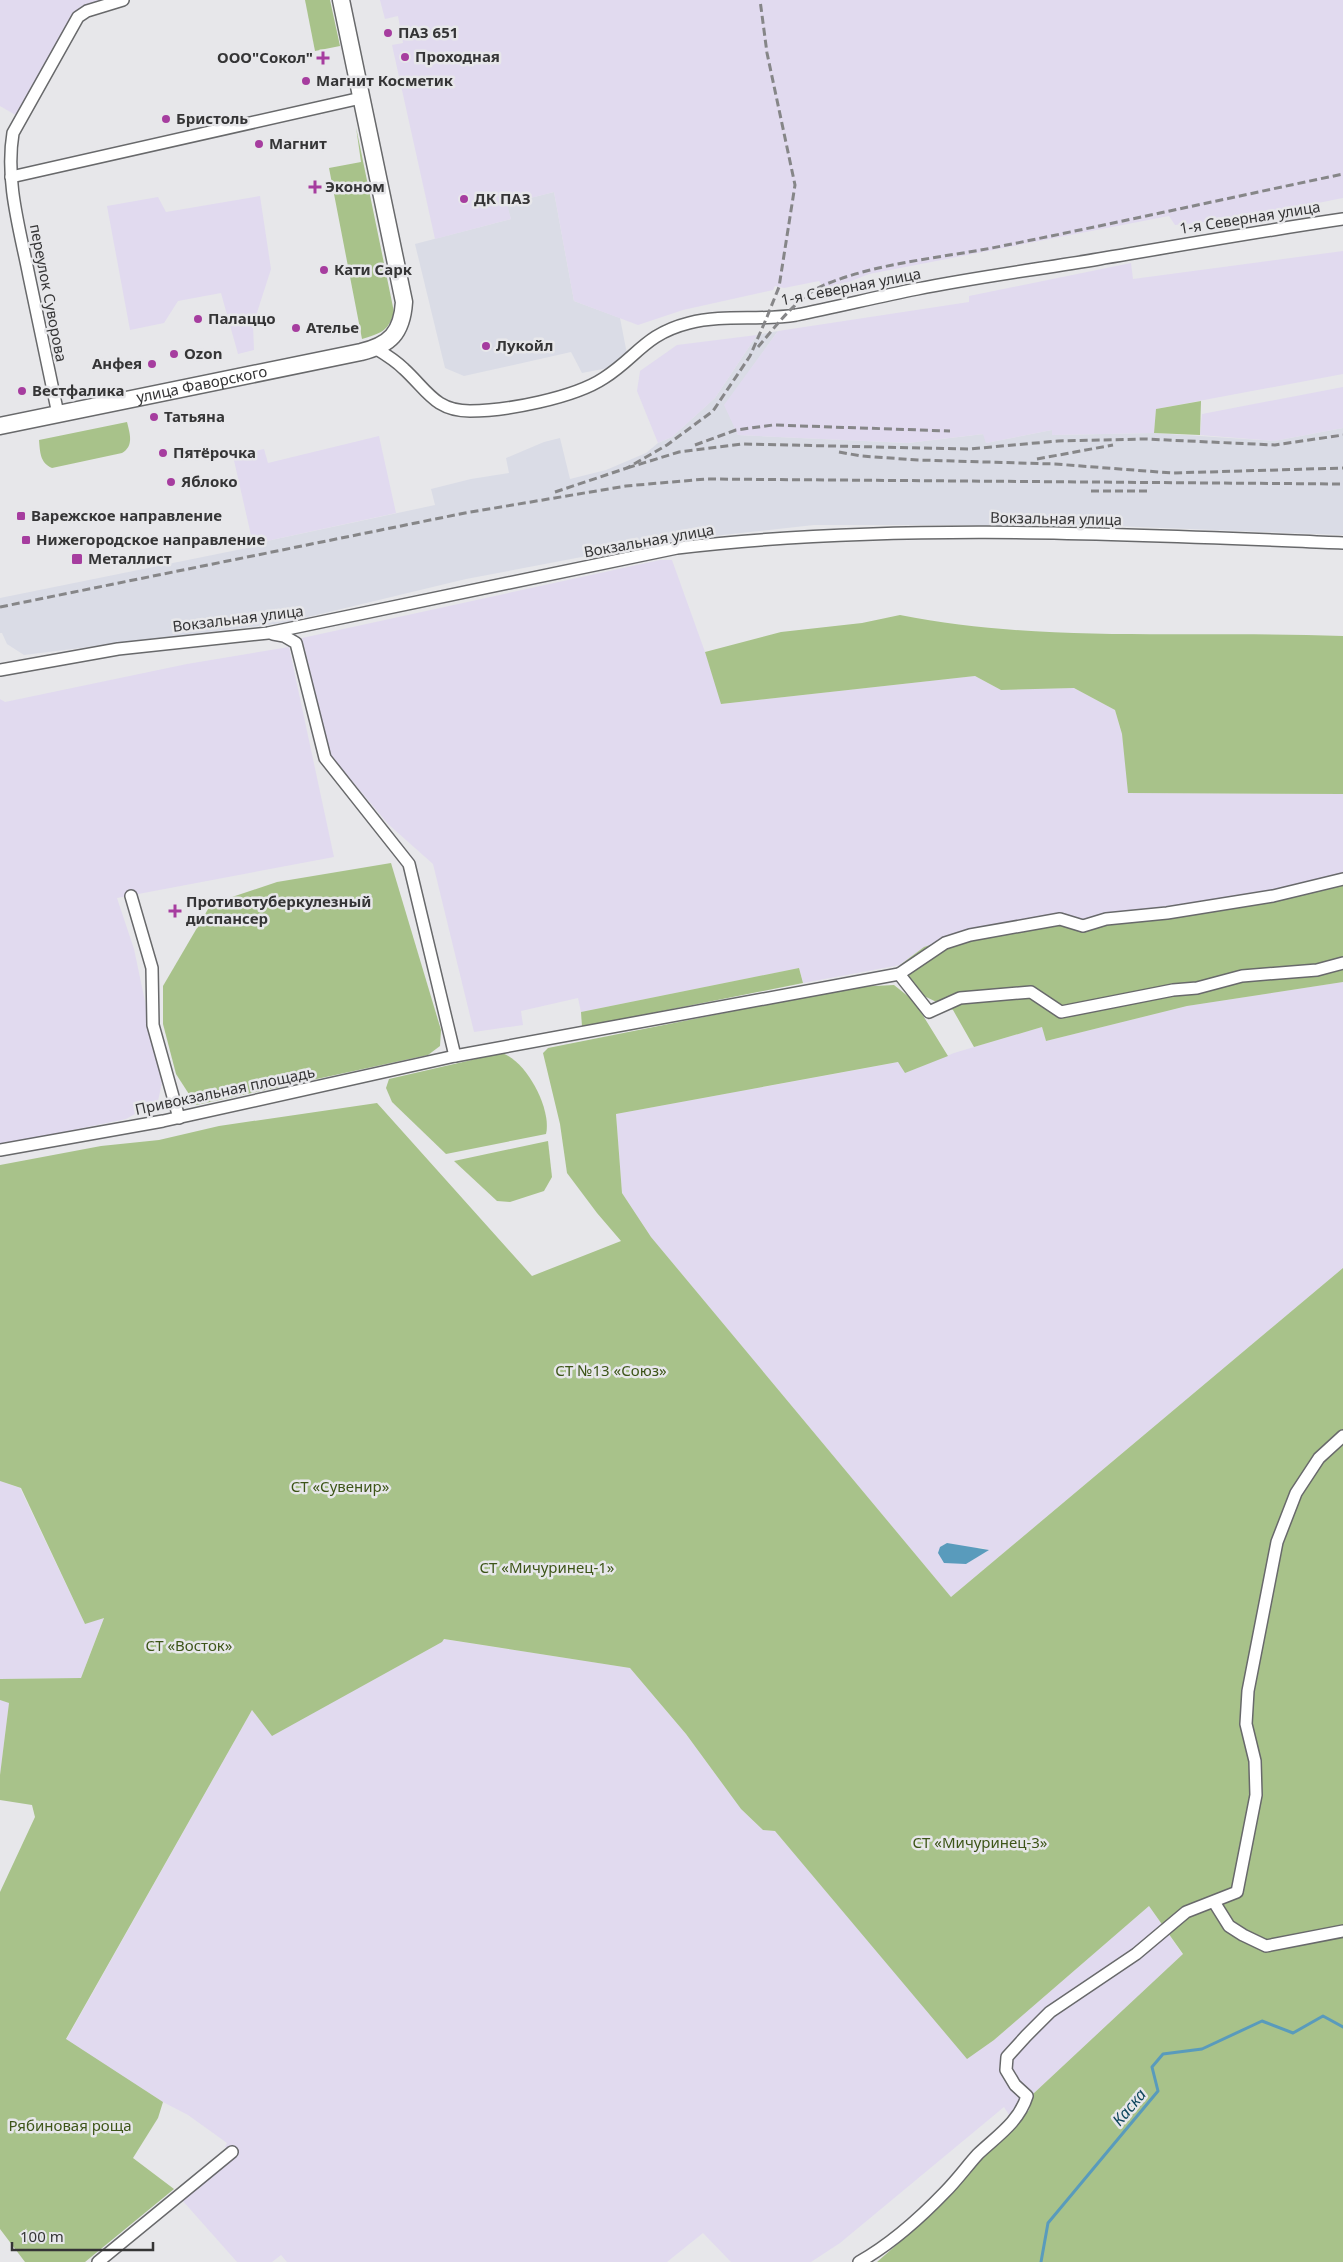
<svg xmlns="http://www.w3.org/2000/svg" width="1343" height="2262" font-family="'Noto Sans',sans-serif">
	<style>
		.built { fill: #dadce6 }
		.industrial { fill: #e1daef; fill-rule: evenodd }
		.green { fill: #a8c28a }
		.water { fill: #599bbc }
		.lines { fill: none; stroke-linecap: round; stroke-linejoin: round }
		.stream { stroke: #599bbc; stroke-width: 3 }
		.street-casing { stroke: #68696b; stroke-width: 14 }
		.secondary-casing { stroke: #68696b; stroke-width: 19 }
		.street { stroke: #fff; stroke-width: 11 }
		.secondary { stroke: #fff; stroke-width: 16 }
		.rail { stroke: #868688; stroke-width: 3; stroke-dasharray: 8 4; stroke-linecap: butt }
		.poi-dot { fill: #a63d9f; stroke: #e7e7ea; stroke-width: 2 }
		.labels { text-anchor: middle; stroke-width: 5; stroke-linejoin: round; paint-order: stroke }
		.poi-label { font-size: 15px; font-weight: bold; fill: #353536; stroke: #e7e7ea; text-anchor: start }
		.street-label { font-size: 15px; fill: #353536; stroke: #e7e7ea }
		.park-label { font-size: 15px; fill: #3d5518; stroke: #e7e7ea }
		.water-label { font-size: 16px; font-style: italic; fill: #0e465d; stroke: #e7e7ea }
	</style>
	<rect width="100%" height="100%" fill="#e7e7ea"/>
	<g class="built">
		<polygon points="554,192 574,301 620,318 627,354 608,368 582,373 571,352 464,376 445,368 415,244 511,219 506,204"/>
		<polygon points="778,331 725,405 738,435 908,443 984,434 986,443 1052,430 1053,435 1154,433 1274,441 1343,428 1343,535 1089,525 814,525 676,540 608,552 466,579 283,623 24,655 7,644 2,633 0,633 0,598 252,547 253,544 435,505 431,489 471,479 509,473 506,458 544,442 560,438 570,479 606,470 646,453 658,443 672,437 715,398 757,335"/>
	</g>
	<g class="industrial">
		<polygon points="0,0 108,0 76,11 19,117 0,106"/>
		<polygon points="380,0 1343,0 1343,198 1238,219 1175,225 1169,216 869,274 826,291 819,281 784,288 775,286 773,290 683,310 638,325 574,301 554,192 507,204 511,219 435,239 392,45 403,43 398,16 385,19"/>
		<polygon points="260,196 271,269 253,325 254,350 238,354 221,293 178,301 164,323 130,330 107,206 158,197 166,212"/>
		<polygon points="1343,251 1343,374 1156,409 1154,433 1052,435 1052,430 986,443 983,434 908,443 738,435 724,405 778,331 969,302 969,296 1131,263 1133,279"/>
		<polygon points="757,335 715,398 672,437 658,443 637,391 640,371 677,345"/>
		<polygon points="1343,387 1343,428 1274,441 1200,435 1202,414"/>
		<polygon points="379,436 396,513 253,544 233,456 264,449 268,463"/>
		<polygon points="660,560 672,560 705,652 722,704 975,676 1001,690 1074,688 1115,710 1122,734 1129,793 1343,794 1343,875 1273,892 924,947 900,965 803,983 799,968 581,1012 578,998 521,1011 523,1025 474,1032 433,864 388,824 331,756 302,638"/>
		<polygon points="289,647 334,857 117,898 134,949 162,1082 158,1101 126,1119 0,1145 0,699 5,702 187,664"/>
		<path d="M1343 982V1268L951 1597 651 1237 622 1193 616 1114 899 1062 905 1073 954 1053 1042 1027 1046 1041 1187 1006ZM947 1543 975 1549 979 1547 988 1550 966 1564 940 1547Z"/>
		<polygon points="0,1481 20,1488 85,1624 104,1617 81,1678 0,1679"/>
		<polygon points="443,1639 630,1668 686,1734 741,1809 763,1830 775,1831 967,2058 994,2040 1149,1906 1183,1955 1033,2094 1029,2110 1016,2126 1004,2107 840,2243 811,2262 731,2262 703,2233 667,2262 287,2262 281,2255 272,2262 237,2262 182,2200 237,2155 225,2147 227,2143 188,2115 163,2102 66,2040 252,1710 272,1735 442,1642"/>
		<polygon points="0,1700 9,1703 0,1775"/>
	</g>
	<g class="green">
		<polygon points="305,0 330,0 340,46 315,51"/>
		<path d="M356 127 394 312C388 332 381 333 362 339L329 168 361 162Z"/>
		<polygon points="1201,401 1200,435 1154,433 1156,409"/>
		<path d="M127 422C130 434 134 446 122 453L52 468C40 463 40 452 39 440Z"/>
		<path d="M900 615C1046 644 1196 630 1343 636V794L1128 793 1122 734 1115 710 1074 688 1001 690 975 676 721 704 705 652 781 632 862 623Z"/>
		<polygon points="391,863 441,1030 440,1046 428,1055 196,1105 176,1074 163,1024 163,986 211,904 277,882"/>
		<polygon points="1343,875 1343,982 1187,1006 1046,1041 1042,1027 974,1047 953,1010 922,995 900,965 924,947 973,931 1083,922 1273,892"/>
		<polygon points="799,968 803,983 582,1027 581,1012"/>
		<polygon points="894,985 914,1001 948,1056 905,1073 898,1062 616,1114 622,1193 651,1237 951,1597 1343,1268 1343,2262 877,2262 935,2211 990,2149 1016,2126 1029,2110 1033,2094 1183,1954 1149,1906 994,2040 967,2059 775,1831 763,1830 741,1809 686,1734 630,1668 444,1639 442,1642 272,1736 252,1710 66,2039 163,2102 158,2118 133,2158 174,2189 85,2262 25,2262 0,2229 0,1892 35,1817 32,1805 0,1800 0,1775 9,1703 0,1700 0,1679 81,1678 104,1618 85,1624 21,1488 0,1481 0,1165 101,1146 159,1140 219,1126 377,1103 532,1276 621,1241 597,1213 567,1173 560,1124 543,1053 548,1048 855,987"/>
		<path d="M502 1053C527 1061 552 1110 546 1134L446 1154 392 1102 386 1088 389 1079Z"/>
		<polygon points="548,1141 552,1177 544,1191 510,1202 497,1201 454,1161"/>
	</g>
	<polygon class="water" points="947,1543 989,1550 966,1564 944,1563 938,1553 940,1547"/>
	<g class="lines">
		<polyline class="stream" points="1041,2262 1048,2223 1158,2091 1152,2067 1163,2054 1202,2049 1262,2021 1293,2033 1323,2016 1343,2027"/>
		<defs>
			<g id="street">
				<polyline points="11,177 361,98"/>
				<path d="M375 348C385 354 396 361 404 369 427 390 435 411 470 411 506 411 574 398 604 378 637 357 645 334 689 323 724 314 760 321 796 315 837 307 876 297 917 289 977 277 1039 269 1099 259 1181 245 1261 231 1343 219"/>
				<path d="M58 414C48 368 39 322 29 276 20 230 5 181 13 133L78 17 87 11 123 0"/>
				<polyline points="273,634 284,636 296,643 325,758 409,864 455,1056"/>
				<path d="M0 670 118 649 268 633 677 548C898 522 1121 534 1343 543"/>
				<polyline points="131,896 152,968 153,1025 179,1118"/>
				<polyline points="899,974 929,1012 960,998 1031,992 1061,1012 1173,990 1197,988 1242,976 1317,970 1343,963"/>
				<polyline points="0,1150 163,1121 455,1056 899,974 945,943 970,935 1060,919 1083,926 1106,919 1167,913 1273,896 1343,879"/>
				<polyline points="1214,1902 1229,1926 1243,1935 1266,1946 1343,1931"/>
				<polyline points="98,2262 232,2152"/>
				<path d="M859 2262C891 2244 920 2218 945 2192 957 2180 967 2166 978 2154 997 2136 1019 2122 1027 2096L1015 2085 1006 2070 1007 2057 1026 2036 1050 2012 1136 1954 1186 1912 1237 1892 1256 1795 1255 1761 1246 1724 1248 1691 1277 1542 1296 1493 1319 1458 1343 1436"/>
			</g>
			<g id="secondary">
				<path id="s1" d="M0 426 361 352C390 345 402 333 404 302L341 0"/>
			</g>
		</defs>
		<use href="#street" class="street-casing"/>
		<use href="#secondary" class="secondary-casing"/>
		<use href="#street" class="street"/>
		<use href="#secondary" class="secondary"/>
		<g class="rail">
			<path d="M758 347C777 325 797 297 824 285 879 262 943 258 1002 246 1116 223 1229 198 1343 174"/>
			<polyline points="695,445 736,430 773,425 950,431"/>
			<polyline points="839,452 861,456 918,460 1055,464 1172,473 1343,468"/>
			<polyline points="1037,459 1113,445"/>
			<polyline points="627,468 679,452 742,444 969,449 1058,441 1145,439 1275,445 1343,435"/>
			<polyline points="1091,491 1151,491"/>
			<polyline points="555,492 627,468 667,445 713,411 750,356 767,317 779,287 795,185 767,53 760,0"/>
			<polyline points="0,607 465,513 626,486 706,479 1343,484"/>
		</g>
	</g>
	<g class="poi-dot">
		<circle cx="388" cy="33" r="5"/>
		<circle cx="405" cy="57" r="5"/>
		<path d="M320.5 50.5h5v5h5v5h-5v5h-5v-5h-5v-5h5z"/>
		<circle cx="306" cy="81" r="5"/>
		<circle cx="166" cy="119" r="5"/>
		<circle cx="259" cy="144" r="5"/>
		<path d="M312.5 179.5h5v5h5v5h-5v5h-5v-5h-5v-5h5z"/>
		<circle cx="464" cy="199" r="5"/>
		<circle cx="324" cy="270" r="5"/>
		<circle cx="198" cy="319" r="5"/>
		<circle cx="296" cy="328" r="5"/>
		<circle cx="486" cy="346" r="5"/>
		<circle cx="174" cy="354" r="5"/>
		<circle cx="152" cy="364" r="5"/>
		<circle cx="22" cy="391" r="5"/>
		<circle cx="154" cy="417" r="5"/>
		<circle cx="163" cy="453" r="5"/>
		<circle cx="171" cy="482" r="5"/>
		<rect x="16" y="511" width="10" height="10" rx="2.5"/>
		<rect x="21" y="535" width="10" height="10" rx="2.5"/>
		<rect x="71" y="553" width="12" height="12" rx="2.5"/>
		<path d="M172.5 903.5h5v5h5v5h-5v5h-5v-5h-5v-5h5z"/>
	</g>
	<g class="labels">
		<g class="poi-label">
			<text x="398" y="38">ПАЗ 651</text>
			<text x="415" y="62">Проходная</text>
			<text x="313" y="63" text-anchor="end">ООО"Сокол"</text>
			<text x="316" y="86">Магнит Косметик</text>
			<text x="176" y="124">Бристоль</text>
			<text x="269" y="149">Магнит</text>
			<text x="325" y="192">Эконом</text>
			<text x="474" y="204">ДК ПАЗ</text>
			<text x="334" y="275">Кати Сарк</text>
			<text x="208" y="324">Палаццо</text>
			<text x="306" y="333">Ателье</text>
			<text x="496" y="351">Лукойл</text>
			<text x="184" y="359">Ozon</text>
			<text x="142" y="369" text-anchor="end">Анфея</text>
			<text x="32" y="396">Вестфалика</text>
			<text x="164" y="422">Татьяна</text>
			<text x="173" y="458">Пятёрочка</text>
			<text x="181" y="487">Яблоко</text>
			<text x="31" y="521">Варежское направление</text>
			<text x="36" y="545">Нижегородское направление</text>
			<text x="88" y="564">Металлист</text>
			<text x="186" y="907">Противотуберкулезный<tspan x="186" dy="17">диспансер</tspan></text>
		</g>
		<g class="street-label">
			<text transform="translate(1250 218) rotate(-9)" y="5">1-я Северная улица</text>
			<text transform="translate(851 287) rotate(-11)" y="5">1-я Северная улица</text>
			<text transform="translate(48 293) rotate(79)" y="5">переулок Суворова</text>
			<text dy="5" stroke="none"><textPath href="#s1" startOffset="206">улица Фаворского</textPath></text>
			<text transform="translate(1056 519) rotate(1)" y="5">Вокзальная улица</text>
			<text transform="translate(649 541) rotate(-10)" y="5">Вокзальная улица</text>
			<text transform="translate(238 619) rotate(-7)" y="5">Вокзальная улица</text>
			<text transform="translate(225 1091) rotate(-12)" y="5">Привокзальная площадь</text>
		</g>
		<g class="park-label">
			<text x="611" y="1376">СТ №13 «Союз»</text>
			<text x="340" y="1492">СТ «Сувенир»</text>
			<text x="547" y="1573">СТ «Мичуринец-1»</text>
			<text x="189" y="1651">СТ «Восток»</text>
			<text x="980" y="1848">СТ «Мичуринец-3»</text>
			<text x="70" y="2131">Рябиновая роща</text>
		</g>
		<g class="water-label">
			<text transform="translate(1129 2107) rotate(-50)" y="6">Каска</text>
		</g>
	</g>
	<path d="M12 2242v8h141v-8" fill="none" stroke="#353536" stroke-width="2.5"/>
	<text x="20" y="2242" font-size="15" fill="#353536" stroke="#e7e7ea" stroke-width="4" paint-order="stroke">100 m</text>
</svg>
